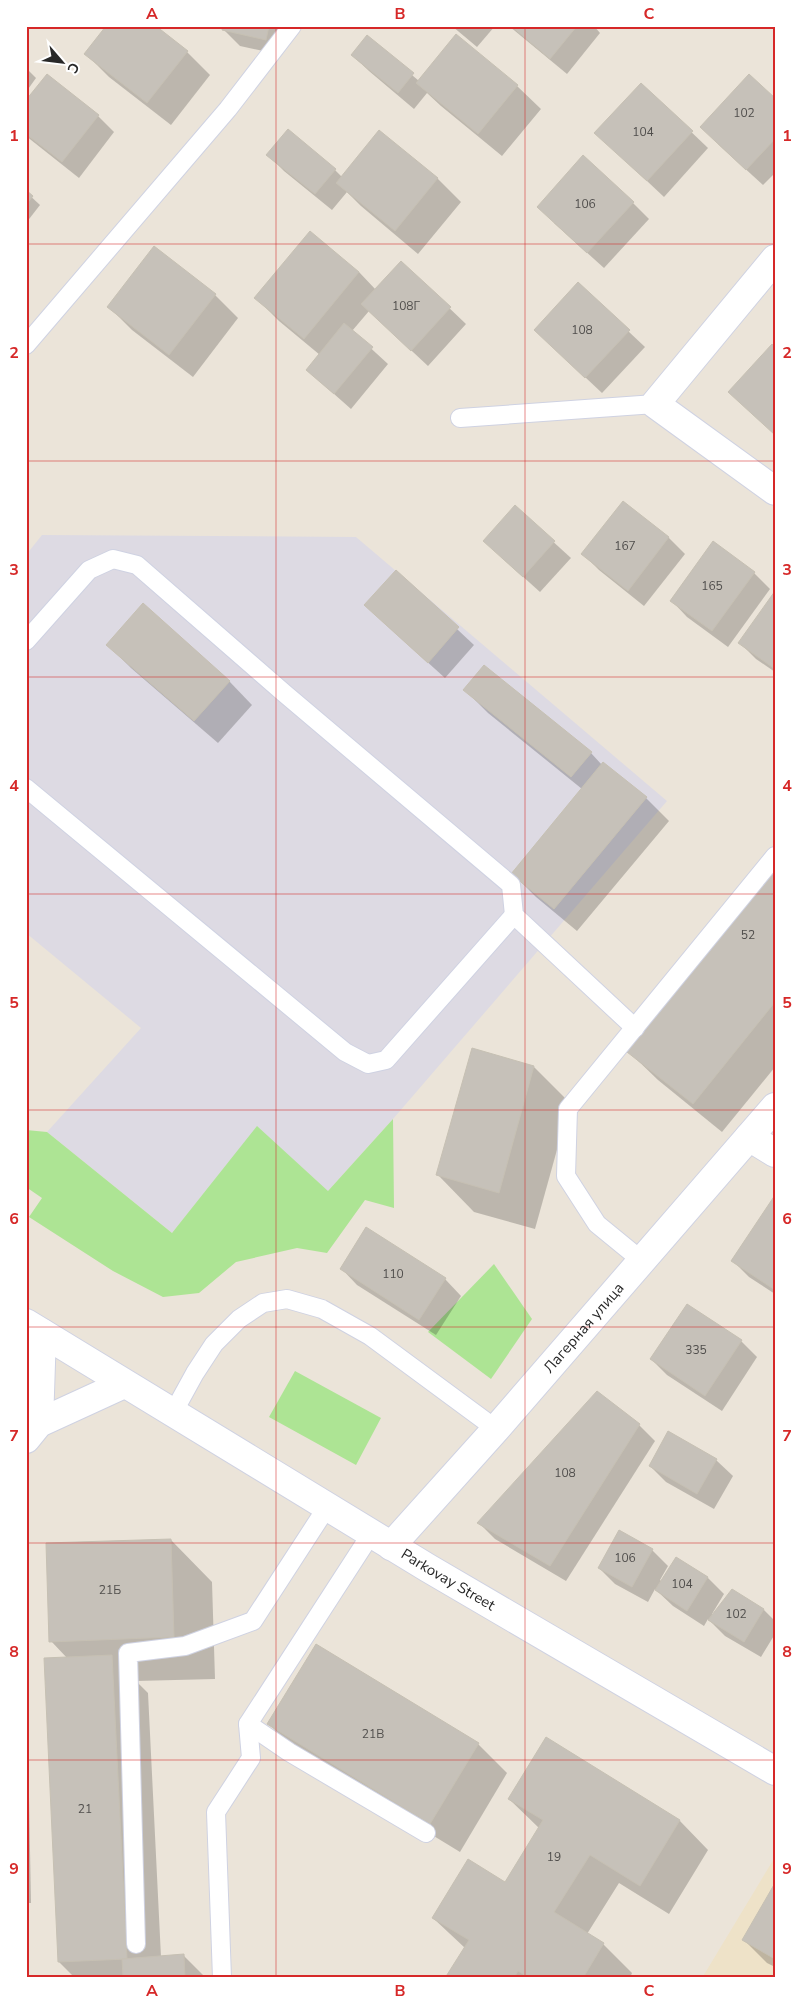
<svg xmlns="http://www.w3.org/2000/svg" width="801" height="2004" font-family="'Nunito Sans',sans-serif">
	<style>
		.industrial { fill: #dddae3 }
		.education { fill: #eee2c8 }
		.green { fill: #ade494 }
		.shadow { fill: #0003 }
		.building { fill: #c6c1b9; stroke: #c6c0b3 }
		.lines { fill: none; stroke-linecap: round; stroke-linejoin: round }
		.lane-casing { stroke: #cfd2e2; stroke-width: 20 }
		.street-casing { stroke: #cfd2e2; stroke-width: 30 }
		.secondary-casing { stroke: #cfd2e2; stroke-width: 30 }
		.lane { stroke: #fff; stroke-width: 18 }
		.street { stroke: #fff; stroke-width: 28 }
		.secondary { stroke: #fff; stroke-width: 28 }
		.grid { fill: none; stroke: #d62828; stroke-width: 1; stroke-opacity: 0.55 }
		.labels { text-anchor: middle; stroke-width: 4; stroke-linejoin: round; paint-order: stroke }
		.number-label { font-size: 12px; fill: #504e4c }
		.street-label { font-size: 15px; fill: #282828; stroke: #fff }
		.neatline { fill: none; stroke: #d62828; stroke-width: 2 }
		.grid-label { font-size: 16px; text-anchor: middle; font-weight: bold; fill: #d62828 }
	</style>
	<rect width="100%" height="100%" fill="#ebe4d9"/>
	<polygon class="industrial" points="42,535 356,537 667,801 393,1119 328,1191 257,1127 172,1233 47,1132 141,1028 26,933 26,555"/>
	<polygon class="education" points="775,1857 775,1978 702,1978"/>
	<g class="green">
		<polygon points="393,1119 394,1208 365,1200 327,1253 297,1248 236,1262 199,1293 163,1297 113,1271 29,1217 42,1198 26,1187 26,1130 47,1132 172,1233 257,1126 328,1191"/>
		<polygon points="494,1264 532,1319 491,1379 428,1332"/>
		<polygon points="295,1371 381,1418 356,1465 269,1417"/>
	</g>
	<g class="shadow">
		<polygon points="225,26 288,26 282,55 240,46 224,30"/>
		<polygon points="452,26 495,26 477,47"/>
		<polygon points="509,26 594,26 600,33 567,74"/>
		<polygon points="456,35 517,86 541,109 502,156 441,106 427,93 414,109 369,71 352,55 367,37 419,81"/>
		<polygon points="187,52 210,75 171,125 109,77 86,54"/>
		<polygon points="26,68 36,78 26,92"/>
		<polygon points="641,84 708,148 664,197 596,133"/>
		<polygon points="775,100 775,173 763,185 718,144"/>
		<polygon points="26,102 98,116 114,132 79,178 26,136"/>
		<polygon points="379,131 438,179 461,202 418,254 361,206 347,192 332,210 284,171 268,155 335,170 342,177"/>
		<polygon points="26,192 40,205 26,223"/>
		<polygon points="633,203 649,219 604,268 554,223"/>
		<polygon points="401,262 466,324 428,366 369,311 352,331 388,364 351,409 307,370 320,355 279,321 256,298 359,272 376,290"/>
		<polygon points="578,284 645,347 602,393 552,346"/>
		<polygon points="215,295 238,318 193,377 132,330 109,307"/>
		<polygon points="623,502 669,538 685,554 644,606 599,570 583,554"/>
		<polygon points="515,507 571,558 540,592 501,557"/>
		<polygon points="713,543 754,573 770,589 728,647 687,617 671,600"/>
		<polygon points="396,572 474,645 445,678 382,621"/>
		<polygon points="775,593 775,672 756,659 740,643"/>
		<polygon points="108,645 229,681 252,705 218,743 131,668"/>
		<polygon points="465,690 591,753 602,765 646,798 669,821 577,931 536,897 513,874 582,789 488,713"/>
		<polygon points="775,870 775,1067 722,1132 658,1080 629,1052"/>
		<polygon points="534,1067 570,1103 535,1229 474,1212 438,1175"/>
		<polygon points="775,1197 775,1294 749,1277 732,1260"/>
		<polygon points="341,1268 445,1279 461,1296 436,1335 357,1285"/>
		<polygon points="741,1341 757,1357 722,1411 667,1375 651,1359"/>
		<polygon points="639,1425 655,1441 566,1581 495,1539 479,1523"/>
		<polygon points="716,1460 733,1476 714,1509 666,1482 650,1466"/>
		<polygon points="171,1540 212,1582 215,1679 136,1681 148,1693 161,1957 183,1955 206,1978 75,1978 59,1962 68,1659 51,1641"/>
		<polygon points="652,1550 668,1566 660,1580 662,1582 676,1558 708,1578 724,1594 712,1614 713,1615 732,1591 764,1610 775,1621 775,1634 761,1657 725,1636 708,1619 704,1626 673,1606 655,1589 648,1602 615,1584 599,1568"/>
		<polygon points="269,1724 478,1744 507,1773 460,1852 298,1753"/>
		<polygon points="546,1738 680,1821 708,1850 669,1914 619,1883 587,1934 603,1944 632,1973 630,1978 447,1978 465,1948 433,1918 505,1884 539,1828 509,1799"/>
		<polygon points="26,1793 29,1796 31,1903 26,1903"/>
		<polygon points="775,1885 775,1967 767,1963 744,1940"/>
	</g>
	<g class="building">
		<polygon points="106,26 156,26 188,51 147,103 84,54"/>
		<polygon points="223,26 269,26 266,40 222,30"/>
		<polygon points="511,26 577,26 550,59"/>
		<polygon points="456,34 518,85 478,134 416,83"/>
		<polygon points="367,35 414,73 398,93 351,55"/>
		<polygon points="47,74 99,115 62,162 26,134 26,100"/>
		<polygon points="749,74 775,98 775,139 746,170 700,127"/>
		<polygon points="641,83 693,131 647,181 594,133"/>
		<polygon points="288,129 336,169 315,194 266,155"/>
		<polygon points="379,130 438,178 395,231 336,183"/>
		<polygon points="583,155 634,202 587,253 537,207"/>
		<polygon points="26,190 33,196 26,205"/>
		<polygon points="310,231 359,272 304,339 254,298"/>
		<polygon points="154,246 216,294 169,355 107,307"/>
		<polygon points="401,261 451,307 411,351 361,304"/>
		<polygon points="578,282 630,330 585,378 534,330"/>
		<polygon points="344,323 373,347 334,394 306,370"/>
		<polygon points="772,344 775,347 775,435 728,392"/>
		<polygon points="623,501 669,537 628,591 581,554"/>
		<polygon points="515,505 555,541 523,577 483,541"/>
		<polygon points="713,541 755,572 712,631 670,601"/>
		<polygon points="396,570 459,627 428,663 364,605"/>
		<polygon points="775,591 775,669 738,643"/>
		<polygon points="143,603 230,681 194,721 106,645"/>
		<polygon points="484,665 592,752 571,777 463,690"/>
		<polygon points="603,762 647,797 554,909 511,874"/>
		<polygon points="775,868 775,1002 693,1104 627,1052"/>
		<polygon points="472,1048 534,1066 499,1193 436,1175"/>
		<polygon points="775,1195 775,1290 731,1261"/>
		<polygon points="366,1227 446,1278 419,1320 340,1269"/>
		<polygon points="687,1304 742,1340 705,1396 650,1359"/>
		<polygon points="597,1391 640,1424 550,1566 477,1523"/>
		<polygon points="668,1431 717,1459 697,1494 649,1466"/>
		<polygon points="619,1530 653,1549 632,1587 598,1568"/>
		<polygon points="171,1539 174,1637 49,1642 46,1543"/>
		<polygon points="676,1557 708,1577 687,1611 655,1590"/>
		<polygon points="732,1589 764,1609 744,1642 708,1620"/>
		<polygon points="316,1644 479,1743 430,1824 267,1724"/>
		<polygon points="112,1655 127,1959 58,1962 44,1658"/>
		<polygon points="546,1737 680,1820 640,1886 590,1855 554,1912 604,1943 583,1978 529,1978 518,1971 514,1978 445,1978 469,1940 432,1918 468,1859 505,1882 543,1820 508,1799"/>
		<polygon points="775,1883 775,1959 742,1940"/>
		<polygon points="184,1954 185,1978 123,1978 122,1959"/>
	</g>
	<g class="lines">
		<defs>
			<g id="lane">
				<polyline points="26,345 228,109 292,26"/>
				<polyline points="460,418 655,404"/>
				<polyline points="26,641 89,570 113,559 137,565 284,693 511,885 514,915 635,1028"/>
				<polyline points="26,788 345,1052 368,1064 386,1060 514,915"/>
				<polyline points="641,1260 597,1224 566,1176 568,1109 775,856"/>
				<polyline points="173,1413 195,1373 214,1344 239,1319 263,1303 287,1299 322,1309 370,1336 496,1429"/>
				<polyline points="248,1724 289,1752 426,1833"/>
				<polyline points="136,1944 128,1653 185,1646 253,1621 327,1507"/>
				<polyline points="222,1978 216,1812 251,1758 248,1724 371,1534"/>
			</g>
			<g id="street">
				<polyline points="775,259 655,404 775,491"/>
				<polyline points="749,1137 775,1153"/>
			</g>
			<g id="secondary">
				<path id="s1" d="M26 1323 428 1568 775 1771"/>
				<polyline points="39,1423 42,1333"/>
				<polyline points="26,1439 39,1423 124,1384"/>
				<path id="s2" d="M391 1546 496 1429 775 1107"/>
			</g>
		</defs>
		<use href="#lane" class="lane-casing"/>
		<use href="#street" class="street-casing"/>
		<use href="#secondary" class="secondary-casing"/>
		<use href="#lane" class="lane"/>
		<use href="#street" class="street"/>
		<use href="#secondary" class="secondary"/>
	</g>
	<path class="grid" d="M276 26V1978M525 26V1978M26 244H775M26 461H775M26 677H775M26 894H775M26 1110H775M26 1327H775M26 1543H775M26 1760H775"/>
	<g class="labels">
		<g class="number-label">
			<text x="744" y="117">102</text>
			<text x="643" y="136">104</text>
			<text x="585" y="208">106</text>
			<text x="406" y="310">108Г</text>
			<text x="582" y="334">108</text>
			<text x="625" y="550">167</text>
			<text x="712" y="590">165</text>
			<text x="748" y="939">52</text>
			<text x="393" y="1278">110</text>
			<text x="696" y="1354">335</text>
			<text x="565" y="1477">108</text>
			<text x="625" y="1562">106</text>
			<text x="682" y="1588">104</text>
			<text x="110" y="1594">21Б</text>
			<text x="736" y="1618">102</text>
			<text x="373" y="1738">21В</text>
			<text x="85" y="1813">21</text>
			<text x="554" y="1861">19</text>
		</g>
		<g class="street-label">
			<text dy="5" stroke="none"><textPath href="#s2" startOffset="291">Лагерная улица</textPath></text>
			<text dy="5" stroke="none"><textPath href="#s1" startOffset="494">Parkovay Street</textPath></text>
		</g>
	</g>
	<rect width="801" height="2004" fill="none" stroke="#ffffff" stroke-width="55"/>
	<g transform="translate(62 62) rotate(118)" stroke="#ffffff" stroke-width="4" paint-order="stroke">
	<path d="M0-4L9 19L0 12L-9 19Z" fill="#282828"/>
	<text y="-8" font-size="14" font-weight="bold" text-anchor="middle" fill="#282828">С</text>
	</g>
	<rect x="28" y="28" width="746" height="1948" class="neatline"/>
	<g class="grid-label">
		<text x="152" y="19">A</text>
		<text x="400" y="19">B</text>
		<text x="649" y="19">C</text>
		<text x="14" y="141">1</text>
		<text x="787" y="141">1</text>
		<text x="14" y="358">2</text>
		<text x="787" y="358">2</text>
		<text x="14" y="575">3</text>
		<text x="787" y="575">3</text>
		<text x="14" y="791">4</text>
		<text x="787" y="791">4</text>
		<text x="14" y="1008">5</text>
		<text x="787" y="1008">5</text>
		<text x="14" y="1224">6</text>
		<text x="787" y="1224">6</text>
		<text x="14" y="1441">7</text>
		<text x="787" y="1441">7</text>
		<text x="14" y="1657">8</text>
		<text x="787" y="1657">8</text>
		<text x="14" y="1874">9</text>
		<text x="787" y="1874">9</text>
		<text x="152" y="1996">A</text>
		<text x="400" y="1996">B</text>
		<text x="649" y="1996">C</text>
	</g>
</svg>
